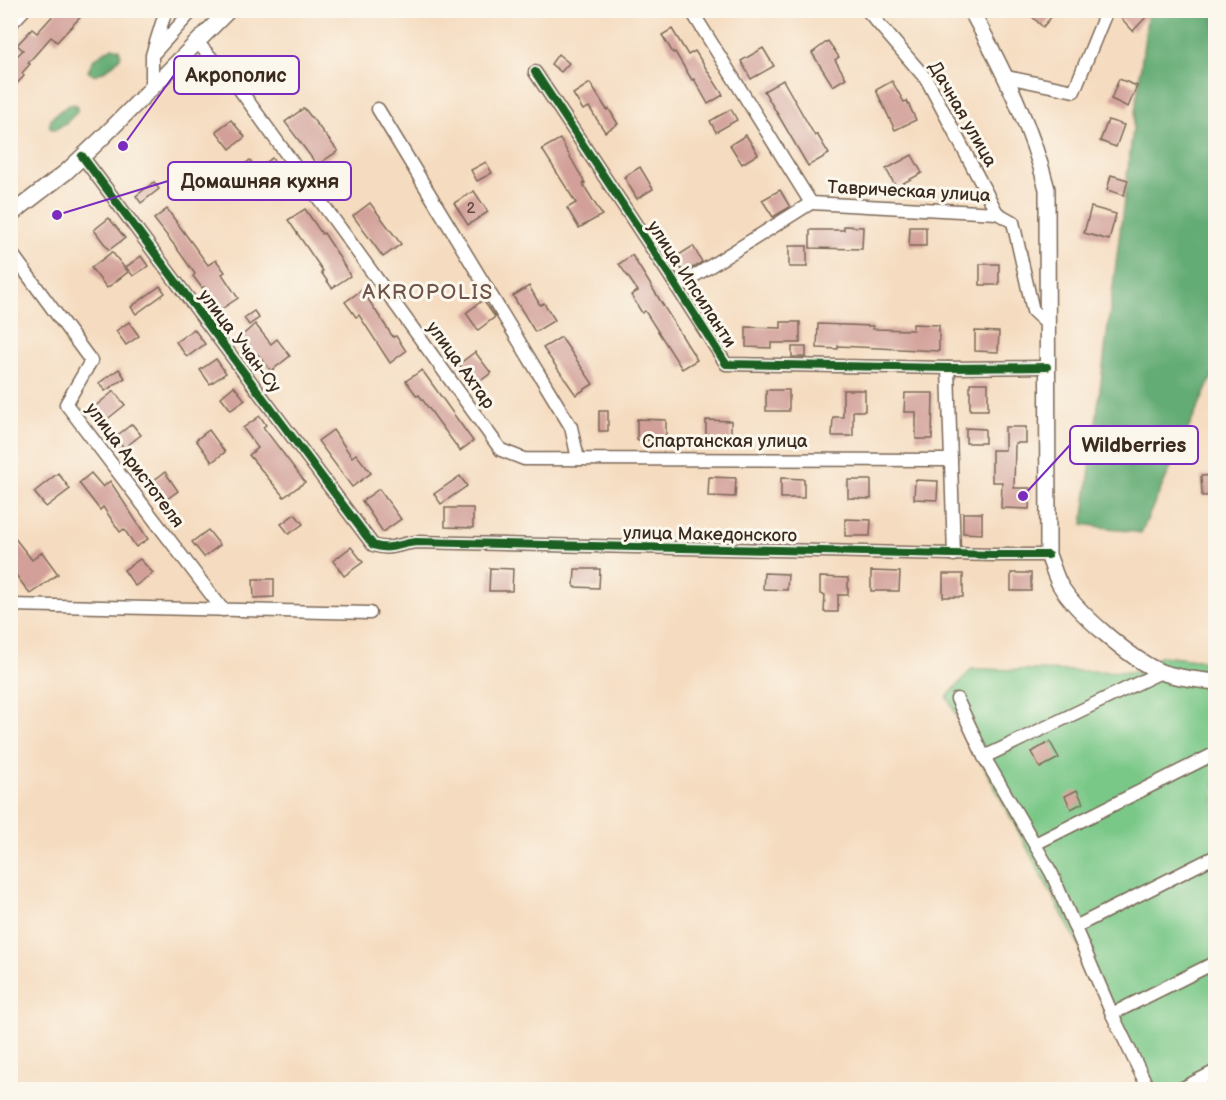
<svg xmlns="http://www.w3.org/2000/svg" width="1226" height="1100" font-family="'Balsamiq Sans',sans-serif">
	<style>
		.green { fill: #7ac888; stroke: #5a7953; stroke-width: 1.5 }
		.forest { fill: #63ac74; stroke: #4f6b49; stroke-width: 1.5 }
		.building { fill: #d2a099 }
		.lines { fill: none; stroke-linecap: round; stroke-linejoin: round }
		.minor-casing { stroke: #7c6857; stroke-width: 15 }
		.major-casing { stroke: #7c6857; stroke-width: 18 }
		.minor { stroke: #fff; stroke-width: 12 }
		.major { stroke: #fff; stroke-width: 15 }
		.cycleway-casing { stroke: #fbf7ec; stroke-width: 11 }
		.cycleway { stroke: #1b5e20; stroke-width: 8 }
		.labels { text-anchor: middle; stroke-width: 6; stroke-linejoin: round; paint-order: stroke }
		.number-label { font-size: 15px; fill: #61483d }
		.street-label { font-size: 18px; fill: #3b2a1e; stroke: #fbf7ec }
		.quarter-label { font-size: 21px; letter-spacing: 1.5px; fill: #705349; stroke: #fbf7ec }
		.leader { fill: none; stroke: #7b2cbf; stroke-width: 2 }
		.callout-dot { fill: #7b2cbf; stroke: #fbf7ec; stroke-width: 2 }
		.callout { fill: #fbf7ec; stroke: #7b2cbf; stroke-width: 2 }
		.callout-label { font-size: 20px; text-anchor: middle; font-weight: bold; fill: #3b2a1e }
	</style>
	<rect width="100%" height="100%" fill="#fbf7ec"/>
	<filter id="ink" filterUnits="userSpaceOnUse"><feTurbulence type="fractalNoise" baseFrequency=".0167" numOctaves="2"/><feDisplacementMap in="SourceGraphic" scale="12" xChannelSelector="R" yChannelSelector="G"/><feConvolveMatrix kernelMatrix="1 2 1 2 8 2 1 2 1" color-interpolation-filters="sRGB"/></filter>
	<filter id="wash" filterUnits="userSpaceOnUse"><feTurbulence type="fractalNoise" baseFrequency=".008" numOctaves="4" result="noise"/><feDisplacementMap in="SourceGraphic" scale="24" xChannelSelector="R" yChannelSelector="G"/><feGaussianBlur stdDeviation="1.35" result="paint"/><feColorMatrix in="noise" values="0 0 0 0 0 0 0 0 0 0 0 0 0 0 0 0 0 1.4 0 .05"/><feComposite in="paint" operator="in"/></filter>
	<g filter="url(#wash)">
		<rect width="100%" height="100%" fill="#f5dcc0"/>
		<polygon class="green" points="1161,656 1215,662 1215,1089 1155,1089 947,697 972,669 1136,672"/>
		<g class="forest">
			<polygon points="1148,11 1215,11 1215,370 1141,533 1083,524"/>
			<path d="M112 47 119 49 121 56C114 65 105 72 94 75L88 71 94 59Z"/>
			<path d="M70 104 77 105V112L67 122 55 130 50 128C48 116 61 111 70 104Z"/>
		</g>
		<g id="blocks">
			<g class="building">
				<polygon points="58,10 87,10 57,42 51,37 28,63 30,64 22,73 24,76 10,91 10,63 23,50 17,45 32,29 37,33"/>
				<polygon points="1025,10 1057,10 1043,27"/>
				<polygon points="1124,10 1143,10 1148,15 1133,31 1119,16"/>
				<polygon points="672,29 688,55 695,51 723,95 708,104 694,79 692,80 675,52 673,53 662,35"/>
				<polygon points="828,41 839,57 835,60 846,78 833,86 812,53"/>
				<polygon points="763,48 774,66 751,79 741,61"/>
				<polygon points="558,54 569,63 561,72 551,64"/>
				<polygon points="1119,79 1137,86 1128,107 1111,99"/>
				<polygon points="783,80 815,136 817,134 829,154 808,166 764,91"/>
				<polygon points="892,81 904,102 907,101 916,120 895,130 876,90"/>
				<polygon points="590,83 607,110 609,109 618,124 605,132 589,107 583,110 573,94"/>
				<polygon points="304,108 338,151 317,165 285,122"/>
				<polygon points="731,109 737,120 716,132 710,121"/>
				<polygon points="231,120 245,137 230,149 216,131"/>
				<polygon points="1108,120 1124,125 1116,147 1100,141"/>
				<polygon points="746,135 758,154 742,164 730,145"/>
				<polygon points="560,139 585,183 583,184 602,215 579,228 567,208 576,203 542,149"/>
				<polygon points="912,155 922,173 896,187 886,169"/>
				<polygon points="272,158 278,167 248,190 241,181 245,178 238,169 250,160 257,169"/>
				<polygon points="486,162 492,173 477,181 471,170"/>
				<polygon points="640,167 653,189 637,199 624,177"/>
				<polygon points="1111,175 1128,180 1124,195 1107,190"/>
				<polygon points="154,182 159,189 141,203 136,196"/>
				<polygon points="780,190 790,207 773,217 762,200"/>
				<polygon points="474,191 488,212 468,225 454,203"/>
				<polygon points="370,203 401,244 383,257 353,216"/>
				<polygon points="1091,207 1116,214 1109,240 1084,233"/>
				<polygon points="167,209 208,265 216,260 225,272 222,274 238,298 220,310 204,287 202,288 193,276 195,274 175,246 154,219"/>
				<polygon points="305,209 322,234 324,233 335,250 350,276 332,288 321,272 323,271 288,220"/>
				<polygon points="109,218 125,238 109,250 94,230"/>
				<polygon points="844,226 863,227 862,249 810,248 810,230 844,230"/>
				<polygon points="910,227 926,227 926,246 909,246"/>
				<polygon points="693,246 702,262 684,273 674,258"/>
				<rect x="789" y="246" width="18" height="21"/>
				<polygon points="112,252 128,272 107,288 91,268"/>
				<polygon points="632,255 697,360 682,369 645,311 642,313 631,295 638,291 619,264"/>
				<polygon points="141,256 148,266 133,276 126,267"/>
				<rect x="980" y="264" width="19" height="21"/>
				<polygon points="160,286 165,293 136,314 131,307"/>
				<polygon points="529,286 540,305 544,303 555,320 535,332 513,296"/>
				<polygon points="362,290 393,337 396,336 406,351 390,363 359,315 356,317 345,302"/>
				<polygon points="483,300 495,317 478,330 466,313"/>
				<polygon points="254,311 259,318 249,325 244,318"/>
				<polygon points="129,322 139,336 126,345 116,331"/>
				<polygon points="781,322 800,322 800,343 771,343 771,348 746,347 746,327 781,328"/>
				<polygon points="255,324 271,344 277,339 290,356 271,371 255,351 250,356 237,340"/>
				<polygon points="818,324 873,326 873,329 913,330 913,324 939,325 939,351 838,346 838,349 817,348"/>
				<polygon points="194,329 205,344 187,357 176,342"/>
				<polygon points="975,331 999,332 998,352 975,351"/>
				<polygon points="561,337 593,384 576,395 543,348"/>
				<rect x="792" y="347" width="14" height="10"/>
				<polygon points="475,352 491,373 475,385 459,364"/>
				<polygon points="216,359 226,373 210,384 200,370"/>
				<polygon points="119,369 125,378 105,391 99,383"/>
				<polygon points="422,370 473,441 460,451 419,395 417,396 406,381"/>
				<rect x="970" y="383" width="18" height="27"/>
				<polygon points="234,386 245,400 231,410 221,397"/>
				<rect x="766" y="390" width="23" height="21"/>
				<polygon points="843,390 865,390 865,411 853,411 853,436 832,436 833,417 843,417"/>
				<polygon points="114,391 125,405 105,421 94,407"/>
				<polygon points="905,393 933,393 932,439 916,439 916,412 904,412"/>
				<rect x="599" y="411" width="9" height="20"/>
				<polygon points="260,416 266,425 263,427 305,482 284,497 249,455 258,448 243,428"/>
				<polygon points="637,419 666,420 666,440 637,440"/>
				<polygon points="706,420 731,421 731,440 706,439"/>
				<polygon points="132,424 141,435 124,448 115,437"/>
				<polygon points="1005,427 1026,427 1026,443 1015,443 1014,488 1030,488 1029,509 1001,508 1002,482 992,482 992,450 1005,450"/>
				<polygon points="966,428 985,429 985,443 966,443"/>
				<polygon points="209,430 225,452 212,462 196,440"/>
				<polygon points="333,430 352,457 356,454 371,473 352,487 318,441"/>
				<polygon points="165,472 178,491 163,502 150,483"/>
				<polygon points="58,473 70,489 46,507 34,492"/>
				<polygon points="91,473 103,487 110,481 148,539 136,547 124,529 120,532 103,507 100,510 79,483"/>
				<polygon points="1215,475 1215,495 1202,496 1201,476"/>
				<polygon points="460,476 467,486 441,504 434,494"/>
				<polygon points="709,477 736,478 735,497 708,496"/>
				<polygon points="781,478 804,479 804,498 781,498"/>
				<polygon points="848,480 871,480 871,499 848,498"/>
				<polygon points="915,480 938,481 937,500 914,499"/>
				<polygon points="379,489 401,519 383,532 362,501"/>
				<polygon points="445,508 473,508 473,528 445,527"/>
				<polygon points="963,513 982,513 982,534 963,533"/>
				<polygon points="295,514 303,524 289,534 281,524"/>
				<polygon points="845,519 871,520 870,536 845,536"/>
				<polygon points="208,530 220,545 204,557 192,542"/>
				<polygon points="10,532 32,560 42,552 58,574 30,594 10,567"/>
				<polygon points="351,547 363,562 344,576 333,561"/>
				<polygon points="140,559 153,573 135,586 124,570"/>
				<polygon points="490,568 513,569 512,591 489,591"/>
				<polygon points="575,569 600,569 599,588 574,587"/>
				<polygon points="871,571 900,572 899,591 871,591"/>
				<polygon points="764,573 788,574 787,590 763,589"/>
				<rect x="1011" y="573" width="20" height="18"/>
				<rect x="943" y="574" width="20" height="23"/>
				<polygon points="820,577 848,578 848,595 838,595 838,612 824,612 825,595 820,594"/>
				<polygon points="253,579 274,579 274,597 254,598"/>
				<polygon points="1050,742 1059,758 1040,768 1031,752"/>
				<polygon points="1077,790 1083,803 1071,809 1065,796"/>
			</g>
		</g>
	</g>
	<g filter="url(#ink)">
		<use href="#blocks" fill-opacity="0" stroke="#7c6857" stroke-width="1.5"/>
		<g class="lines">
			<defs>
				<g id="minor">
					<polyline points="691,10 811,203 997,213 1013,222 1033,311 1046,323"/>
					<polyline points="867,10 927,80 997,213"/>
					<polyline points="10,25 24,10"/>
					<polyline points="197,42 240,90 501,450 524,459 951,460"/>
					<polyline points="155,52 193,10"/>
					<polyline points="535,72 668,273 726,364 948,368 1047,367"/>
					<polyline points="1007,77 1074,91 1107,10"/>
					<polyline points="152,87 152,55 166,10"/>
					<polyline points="378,109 571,427 578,459"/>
					<path d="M82 156 373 545C391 551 398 544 416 542L995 555H1048"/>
					<polyline points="10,251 91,361 66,404 223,610"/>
					<polyline points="677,287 811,203"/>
					<polyline points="948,368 954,555"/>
					<polyline points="10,605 370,613"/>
					<polyline points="957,699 984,757 1052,874 1112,1014 1149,1090"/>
					<polyline points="984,757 1161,672"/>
					<polyline points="1035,844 1216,753"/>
					<polyline points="1075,927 1216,856"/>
					<polyline points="1112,1014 1216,962"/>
					<polyline points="1179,1090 1216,1071"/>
				</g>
				<g id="major">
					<path d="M971 10C1002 68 1031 125 1047 189L1048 555C1052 564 1055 576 1060 585 1075 611 1133 661 1161 672 1178 678 1198 680 1216 682"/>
					<polyline points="10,215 66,172 100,140 229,10"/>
				</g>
			</defs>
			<use href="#minor" class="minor-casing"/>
			<use href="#major" class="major-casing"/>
			<use href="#minor" class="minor"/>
			<use href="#major" class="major"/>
			<defs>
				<g id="cycleway">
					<polyline points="535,72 668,273 726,364 948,368 1047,367"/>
					<path d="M82 156 373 545C391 551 398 544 416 542L995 555H1048"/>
				</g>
			</defs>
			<use href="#cycleway" class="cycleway-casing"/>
			<use href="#cycleway" class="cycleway"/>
		</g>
	</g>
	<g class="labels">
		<g class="number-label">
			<text x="471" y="213">2</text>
		</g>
		<g class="street-label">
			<text transform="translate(963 114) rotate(60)" y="6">Дачная улица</text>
			<text transform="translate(909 191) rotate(3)" y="6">Таврическая улица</text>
			<text transform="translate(692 284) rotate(57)" y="6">улица Ипсиланти</text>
			<text transform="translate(240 341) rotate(53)" y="6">улица Учан-Су</text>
			<text transform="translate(461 365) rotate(54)" y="6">улица Ахтар</text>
			<text x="725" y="447">Спартанская улица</text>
			<text transform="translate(135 465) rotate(53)" y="6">улица Аристотеля</text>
			<text transform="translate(710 534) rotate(1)" y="6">улица Македонского</text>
		</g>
		<g class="quarter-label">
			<text x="428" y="299">AKROPOLIS</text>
		</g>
	</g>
	<path class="leader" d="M123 146L174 75M57 215L168 181M1023 496L1070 445"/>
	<g class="callout-dot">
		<circle cx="123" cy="146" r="6"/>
		<circle cx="57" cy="215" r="6"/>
		<circle cx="1023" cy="496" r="6"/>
	</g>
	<g class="callout">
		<rect x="174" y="56" width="125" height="38" rx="6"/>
		<rect x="168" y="162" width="183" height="38" rx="6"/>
		<rect x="1070" y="426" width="128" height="38" rx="6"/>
	</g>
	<g class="callout-label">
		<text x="236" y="82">Акрополис</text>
		<text x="260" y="188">Домашняя кухня</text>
		<text x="1134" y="452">Wildberries</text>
	</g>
	<rect width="1226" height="1100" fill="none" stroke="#fbf7ec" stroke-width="36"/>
</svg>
